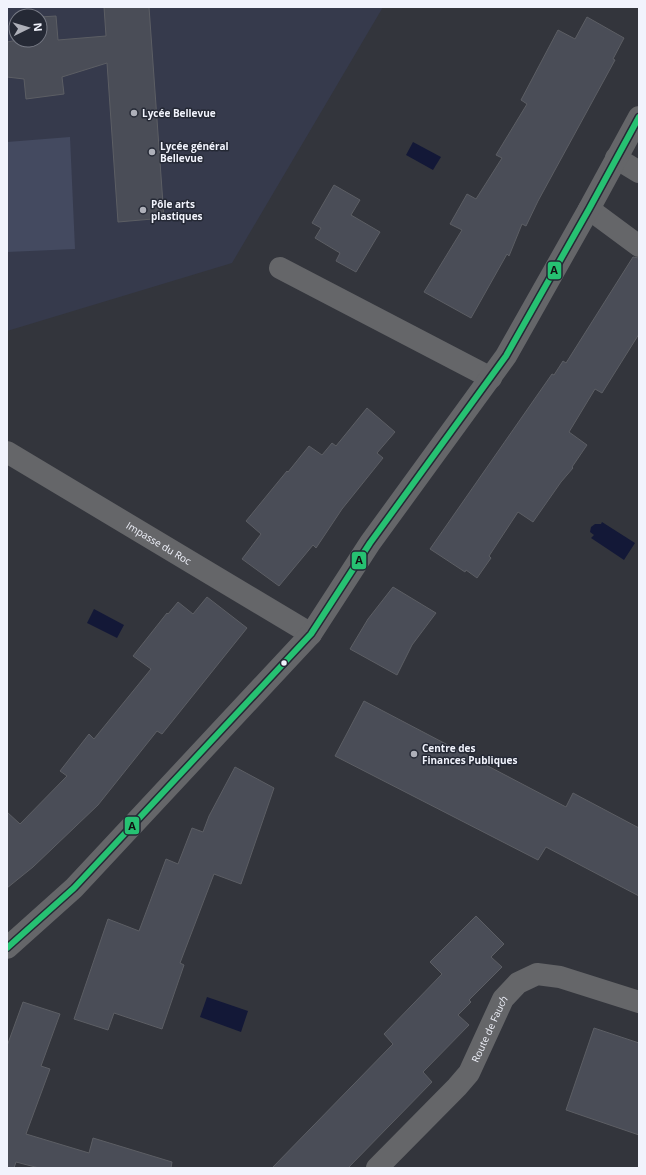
<svg xmlns="http://www.w3.org/2000/svg" width="646" height="1175" font-family="'Open Sans',sans-serif">
	<style>
		.built { fill: #363a4c; fill-rule: evenodd }
		.green { fill: #444a60 }
		.water { fill: #131837 }
		.building { fill: #4a4d57; stroke: #5c5e64 }
		.lines { fill: none; stroke-linecap: round; stroke-linejoin: round }
		.minor { stroke: #656669; stroke-width: 22 }
		.bus-1-casing { stroke: #252935; stroke-width: 9 }
		.bus-1 { stroke: #26c172; stroke-width: 6 }
		.poi-dot { fill: #aeb0b9; stroke: #252935; stroke-width: 1.5 }
		.bus-dot { fill: #f1f3fc; stroke: #252935; stroke-width: 1.5 }
		.labels { text-anchor: middle; stroke-width: 3; stroke-linejoin: round; paint-order: stroke }
		.poi-label { font-size: 10px; font-weight: bold; fill: #f1f3fc; stroke: #252935; text-anchor: start }
		.street-label { font-size: 10px; fill: #f1f3fc; stroke: #252935 }
		.line-badge { stroke: #252935; stroke-width: 1.5 }
		.pale-badge-label { font-size: 11px; text-anchor: middle; font-weight: bold; fill: #111 }
	</style>
	<rect width="100%" height="100%" fill="#33353c"/>
	<path class="built" d="M7 7H383L232 263 7 331ZM16 16H40V40H16Z"/>
	<polygon class="green" points="70,137 75,249 7,252 7,142"/>
	<g class="water">
		<polygon points="413,142 441,157 433,170 406,155"/>
		<polygon points="602,522 635,543 624,560 591,538 594,535 590,532 591,527 595,524 601,524"/>
		<polygon points="94,609 124,625 117,638 87,623"/>
		<polygon points="207,997 248,1011 241,1032 200,1017"/>
	</g>
	<g class="building">
		<polygon points="104,7 149,7 164,218 118,222 107,63 62,77 64,94 26,99 24,79 7,77 7,42 18,40 40,40 40,17 56,16 58,40 106,36"/>
		<polygon points="587,17 624,38 613,59 615,60 538,201 526,226 522,224 509,256 507,254 471,318 424,292 462,230 450,224 467,194 476,199 502,158 496,155 527,104 521,100 558,30 575,39"/>
		<polygon points="334,185 360,200 351,215 380,232 356,272 336,261 340,253 315,238 321,228 312,223"/>
		<polygon points="633,257 639,258 639,334 602,393 595,389 569,432 587,445 572,467 573,468 561,482 533,522 518,512 489,556 491,558 477,578 466,570 465,572 430,549 552,374 554,375 563,361 566,363"/>
		<polygon points="367,408 395,432 377,453 383,458 342,509 316,548 313,545 279,586 242,559 261,534 246,521 287,471 288,472 309,446 322,455 332,443 336,446"/>
		<polygon points="393,587 436,613 412,645 397,675 350,649 368,619"/>
		<polygon points="207,597 247,628 162,734 157,731 98,805 33,867 7,888 7,812 20,824 67,776 60,771 89,734 94,739 151,669 133,656 167,613 168,614 178,602 193,614"/>
		<polygon points="364,701 566,807 573,793 639,828 639,896 546,847 538,860 335,756"/>
		<polygon points="235,767 274,788 241,884 214,874 180,963 184,965 162,1029 114,1013 108,1030 74,1019 108,919 139,931 166,859 178,864 192,828 203,832 209,816"/>
		<polygon points="476,916 504,944 491,957 502,967 469,1000 471,1002 458,1015 469,1025 423,1072 432,1082 348,1168 272,1168 393,1044 384,1034 442,974 430,962"/>
		<polygon points="23,1002 60,1014 41,1066 50,1069 26,1134 89,1153 93,1138 172,1162 171,1168 39,1168 16,1162 14,1168 7,1168 7,1046"/>
		<polygon points="594,1028 639,1043 639,1135 566,1110"/>
	</g>
	<g class="lines">
		<g class="minor">
			<polyline points="616,158 639,172"/>
			<polyline points="589,209 639,246"/>
			<polyline points="280,268 491,378"/>
			<path id="s1" d="M7 452 311 634"/>
			<polyline points="7,948 74,888 311,634 370,543 506,356 589,209 639,117"/>
			<path id="s2" d="M377 1168 457 1087 469 1073 503 999 518 983 537 974 560 977 639 1002"/>
		</g>
		<defs>
			<polyline id="bus-1" points="7,948 74,888 311,634 370,543 506,356 589,209 639,117"/>
		</defs>
		<use href="#bus-1" class="bus-1-casing"/>
		<use href="#bus-1" class="bus-1"/>
	</g>
	<g class="poi-dot">
		<circle cx="134" cy="113" r="4"/>
		<circle cx="152" cy="152" r="4"/>
		<circle cx="143" cy="210" r="4"/>
		<circle cx="414" cy="754" r="4"/>
	</g>
	<circle class="bus-dot" cx="284" cy="663" r="3.5"/>
	<g class="labels">
		<g class="poi-label">
			<text x="142" y="117">Lycée Bellevue</text>
			<text x="160" y="150">Lycée général<tspan x="160" dy="12">Bellevue</tspan></text>
			<text x="151" y="208">Pôle arts<tspan x="151" dy="12">plastiques</tspan></text>
			<text x="422" y="752">Centre des<tspan x="422" dy="12">Finances Publiques</tspan></text>
		</g>
		<g class="street-label">
			<text dy="4" stroke="none"><textPath href="#s1" startOffset="177">Impasse du Roc</textPath></text>
			<text dy="4" stroke="none"><textPath href="#s2" startOffset="181">Route de Fauch</textPath></text>
		</g>
	</g>
	<g class="line-badge">
		<rect x="547" y="261" width="15" height="19" rx="4" fill="#26c172"/>
		<rect x="351" y="551" width="16" height="19" rx="4" fill="#26c172"/>
		<rect x="124" y="816" width="16" height="19" rx="4" fill="#26c172"/>
	</g>
	<g class="pale-badge-label">
		<text x="554" y="274">A</text>
		<text x="359" y="564">A</text>
		<text x="132" y="830">A</text>
	</g>
	<rect width="646" height="1175" fill="none" stroke="#f1f3fc" stroke-width="16"/>
	<g transform="translate(28 28) rotate(85)"><circle r="19" fill="#252935" stroke="#777a85"/>
	<path d="M0-3L7 15L0 10L-7 15Z" fill="#aeb0b9"/>
	<text y="-6" font-size="11" font-weight="bold" text-anchor="middle" fill="#f1f3fc">N</text>
	</g>
</svg>
